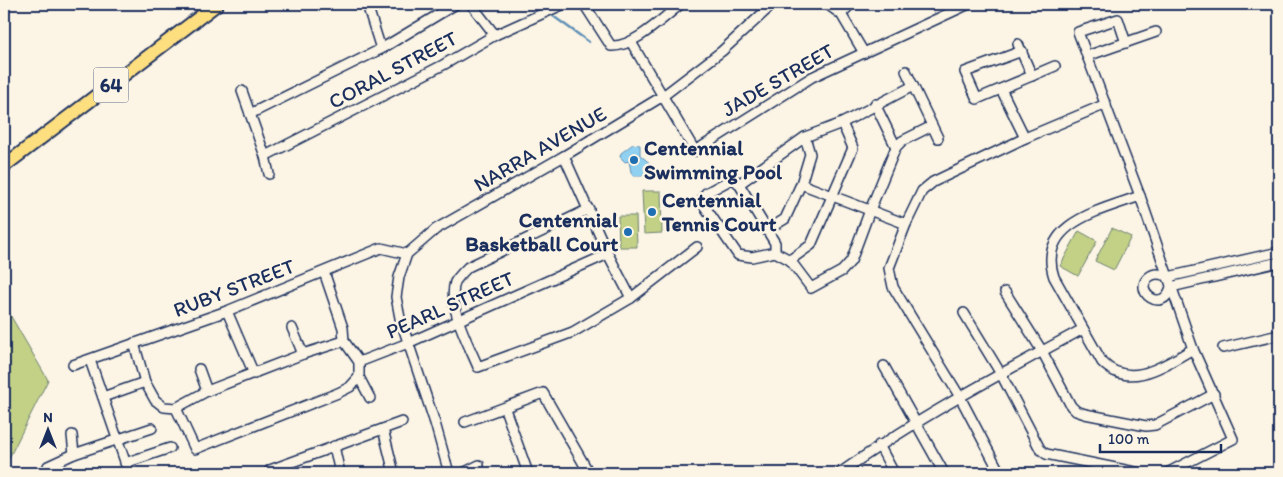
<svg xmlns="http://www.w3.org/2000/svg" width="1283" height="477" font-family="Itim,sans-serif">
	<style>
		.green { fill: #c2d186; stroke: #6e8072 }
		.water { fill: #90d0f1; stroke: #6190b6 }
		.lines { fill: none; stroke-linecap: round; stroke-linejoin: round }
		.stream { stroke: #6190b6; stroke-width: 2.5 }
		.river { stroke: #90d0f1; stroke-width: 15 }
		.minor-casing { stroke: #1b2f5e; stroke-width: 12 }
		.primary-casing { stroke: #1b2f5e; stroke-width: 16 }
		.minor { stroke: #fcf5e5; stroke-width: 9 }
		.primary { stroke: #fedf80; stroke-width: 12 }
		.poi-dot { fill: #1f6fb2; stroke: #fcf5e5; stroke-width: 2 }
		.labels { text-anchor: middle; stroke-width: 5; stroke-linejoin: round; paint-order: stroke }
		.shield { fill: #fcf5e5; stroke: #5e6a86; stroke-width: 1 }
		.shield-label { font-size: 20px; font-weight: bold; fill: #1b2f5e }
		.street-label { font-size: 21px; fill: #1b2f5e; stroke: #fcf5e5 }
		.poi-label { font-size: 21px; font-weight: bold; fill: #1b2f5e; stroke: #fcf5e5; text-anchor: start }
	</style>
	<rect width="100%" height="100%" fill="#fcf5e5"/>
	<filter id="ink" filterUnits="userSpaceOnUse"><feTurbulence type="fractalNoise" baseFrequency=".02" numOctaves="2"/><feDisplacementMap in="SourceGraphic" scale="10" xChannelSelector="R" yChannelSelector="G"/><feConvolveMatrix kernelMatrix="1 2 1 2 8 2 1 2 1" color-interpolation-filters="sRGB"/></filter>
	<g filter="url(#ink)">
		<g class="green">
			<polygon points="642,191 661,191 662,233 644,234"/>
			<polygon points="618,216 636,216 637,247 619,247"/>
			<polygon points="1112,228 1131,237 1114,270 1095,261"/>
			<polygon points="1079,231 1097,241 1078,276 1060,266"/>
			<polygon points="4,300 9,313 48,380 4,468"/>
		</g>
		<polygon class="water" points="633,144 640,145 640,155 652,165 642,176 634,176 631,172 629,161 625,162 620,157 621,153"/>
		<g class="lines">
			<polyline class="stream" points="553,16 589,42"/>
			<polyline class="river" points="540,4 545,9"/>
			<defs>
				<g id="minor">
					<polyline points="374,4 369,11 381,49"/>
					<polyline points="471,4 495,35"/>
					<path d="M584 4 611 46C633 48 664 17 681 4"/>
					<polyline points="827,4 841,14 864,53"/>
					<polyline points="841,14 851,4"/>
					<polyline points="631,42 695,151 812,77 969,4"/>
					<polyline points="1126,43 1118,19 1078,32 1140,196 1193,349 1233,439 1167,473"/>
					<polyline points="1018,44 1032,76"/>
					<polyline points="1022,51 965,72 977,99 1055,66"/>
					<polyline points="1087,56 1156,32"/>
					<polyline points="906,71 938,138"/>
					<polyline points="1001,89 1025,138"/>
					<polyline points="242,91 265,156 269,174"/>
					<polyline points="875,104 896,147"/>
					<polyline points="250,114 381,49 456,4"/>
					<polyline points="265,156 443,65 495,35 564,4"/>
					<polyline points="564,156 608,254 631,298"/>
					<polygon points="730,180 735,180 739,184 775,243 775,252 752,257 738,255 703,204 703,198 706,193"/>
					<polyline points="739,184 805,137 842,123 913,86"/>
					<polyline points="801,184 906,224"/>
					<path d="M1140 196C1102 210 1036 223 1054 277L1102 362C1130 391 1166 364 1193 349"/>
					<path d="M589 209 468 267C463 272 458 277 455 282 447 306 469 345 478 367L573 332 631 298 697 247"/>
					<polyline points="767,230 785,219 801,184 810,154 805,137"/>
					<polyline points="775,252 790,260 811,288 842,271 851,261 870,210 896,147 902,141 932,126"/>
					<path d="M1279 252 1168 277C1162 274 1155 272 1149 277 1132 291 1163 315 1171 287L1279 262"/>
					<polyline points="790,260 811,245 853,148 842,123"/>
					<polyline points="324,272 343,328 344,341 359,362 359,377 370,398"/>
					<polyline points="1005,292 1042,351 1071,406 1076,411 1085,414 1146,426 1155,425 1214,394"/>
					<polyline points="227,311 254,374"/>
					<polyline points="964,313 1001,374 1040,449 1046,454 1140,473"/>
					<polyline points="292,328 303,354"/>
					<polyline points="134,343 145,382 155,400 164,407 176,408 207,391 303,354 344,341"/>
					<polyline points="1223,348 1279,335"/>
					<polyline points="90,360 129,473"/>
					<polyline points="359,362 408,343 608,254"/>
					<polyline points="73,365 227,311 381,248 407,254"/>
					<polyline points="884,366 944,473"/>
					<polyline points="199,369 207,391"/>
					<polyline points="103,397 145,382"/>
					<polyline points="176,408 195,449 338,393 350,387 359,377"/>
					<polyline points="505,409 528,473"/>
					<polyline points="465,422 543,393 589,473"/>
					<polyline points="383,429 394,473"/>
					<polyline points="72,435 74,454"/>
					<polyline points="879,445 894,473"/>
					<polyline points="334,446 340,473"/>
					<polyline points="125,463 170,448"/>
					<polyline points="270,470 402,422"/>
					<polyline points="53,473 48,466 74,454 152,428"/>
					<polyline points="449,473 435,423 400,318 396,297 399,277 407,254 436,229 564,156 663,96 722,51 773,4"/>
					<polyline points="463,473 479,465"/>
					<path d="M840 473C916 419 1000 374 1083 329"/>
					<polyline points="1000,473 960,397 893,287 889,268 906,224 922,191 933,182 1025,138 1106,104"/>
				</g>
				<polyline id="primary" points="4,166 217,4"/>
			</defs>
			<use href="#minor" class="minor-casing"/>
			<use href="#primary" class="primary-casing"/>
			<use href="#minor" class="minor"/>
			<use href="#primary" class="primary"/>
		</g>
	</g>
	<g class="poi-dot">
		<circle cx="634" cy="160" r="5"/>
		<circle cx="652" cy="212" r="5"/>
		<circle cx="628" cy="232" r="5"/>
	</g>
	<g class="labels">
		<rect class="shield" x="93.5" y="67.5" width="35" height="35" rx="4"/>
		<g class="shield-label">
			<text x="111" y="92">64</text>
		</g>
		<g class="street-label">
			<text transform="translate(393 70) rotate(-28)" y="7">CORAL STREET</text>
			<text transform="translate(778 80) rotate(-30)" y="7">JADE STREET</text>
			<text transform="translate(540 149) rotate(-30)" y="7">NARRA AVENUE</text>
			<text transform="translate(234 288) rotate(-21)" y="7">RUBY STREET</text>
			<text transform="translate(450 305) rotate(-24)" y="7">PEARL STREET</text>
		</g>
		<g class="poi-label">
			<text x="644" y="155">Centennial<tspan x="644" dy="24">Swimming Pool</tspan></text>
			<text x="662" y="207">Centennial<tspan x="662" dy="24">Tennis Court</tspan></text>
			<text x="618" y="227" text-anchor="end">Centennial<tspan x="618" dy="24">Basketball Court</tspan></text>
		</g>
	</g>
	<rect width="1283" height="477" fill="none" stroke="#fcf5e5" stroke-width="20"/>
	<rect x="10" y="10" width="1263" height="457" fill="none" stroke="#1b2f5e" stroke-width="2" filter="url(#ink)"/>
	<g transform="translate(48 430)" stroke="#fcf5e5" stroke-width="4" paint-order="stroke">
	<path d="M0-4L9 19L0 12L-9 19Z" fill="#1b2f5e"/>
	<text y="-8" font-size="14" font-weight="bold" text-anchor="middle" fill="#1b2f5e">N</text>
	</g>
	<path d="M1100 444v8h121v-8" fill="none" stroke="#1b2f5e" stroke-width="2.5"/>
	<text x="1108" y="444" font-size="15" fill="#1b2f5e" stroke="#fcf5e5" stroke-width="4" paint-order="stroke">100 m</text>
</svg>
